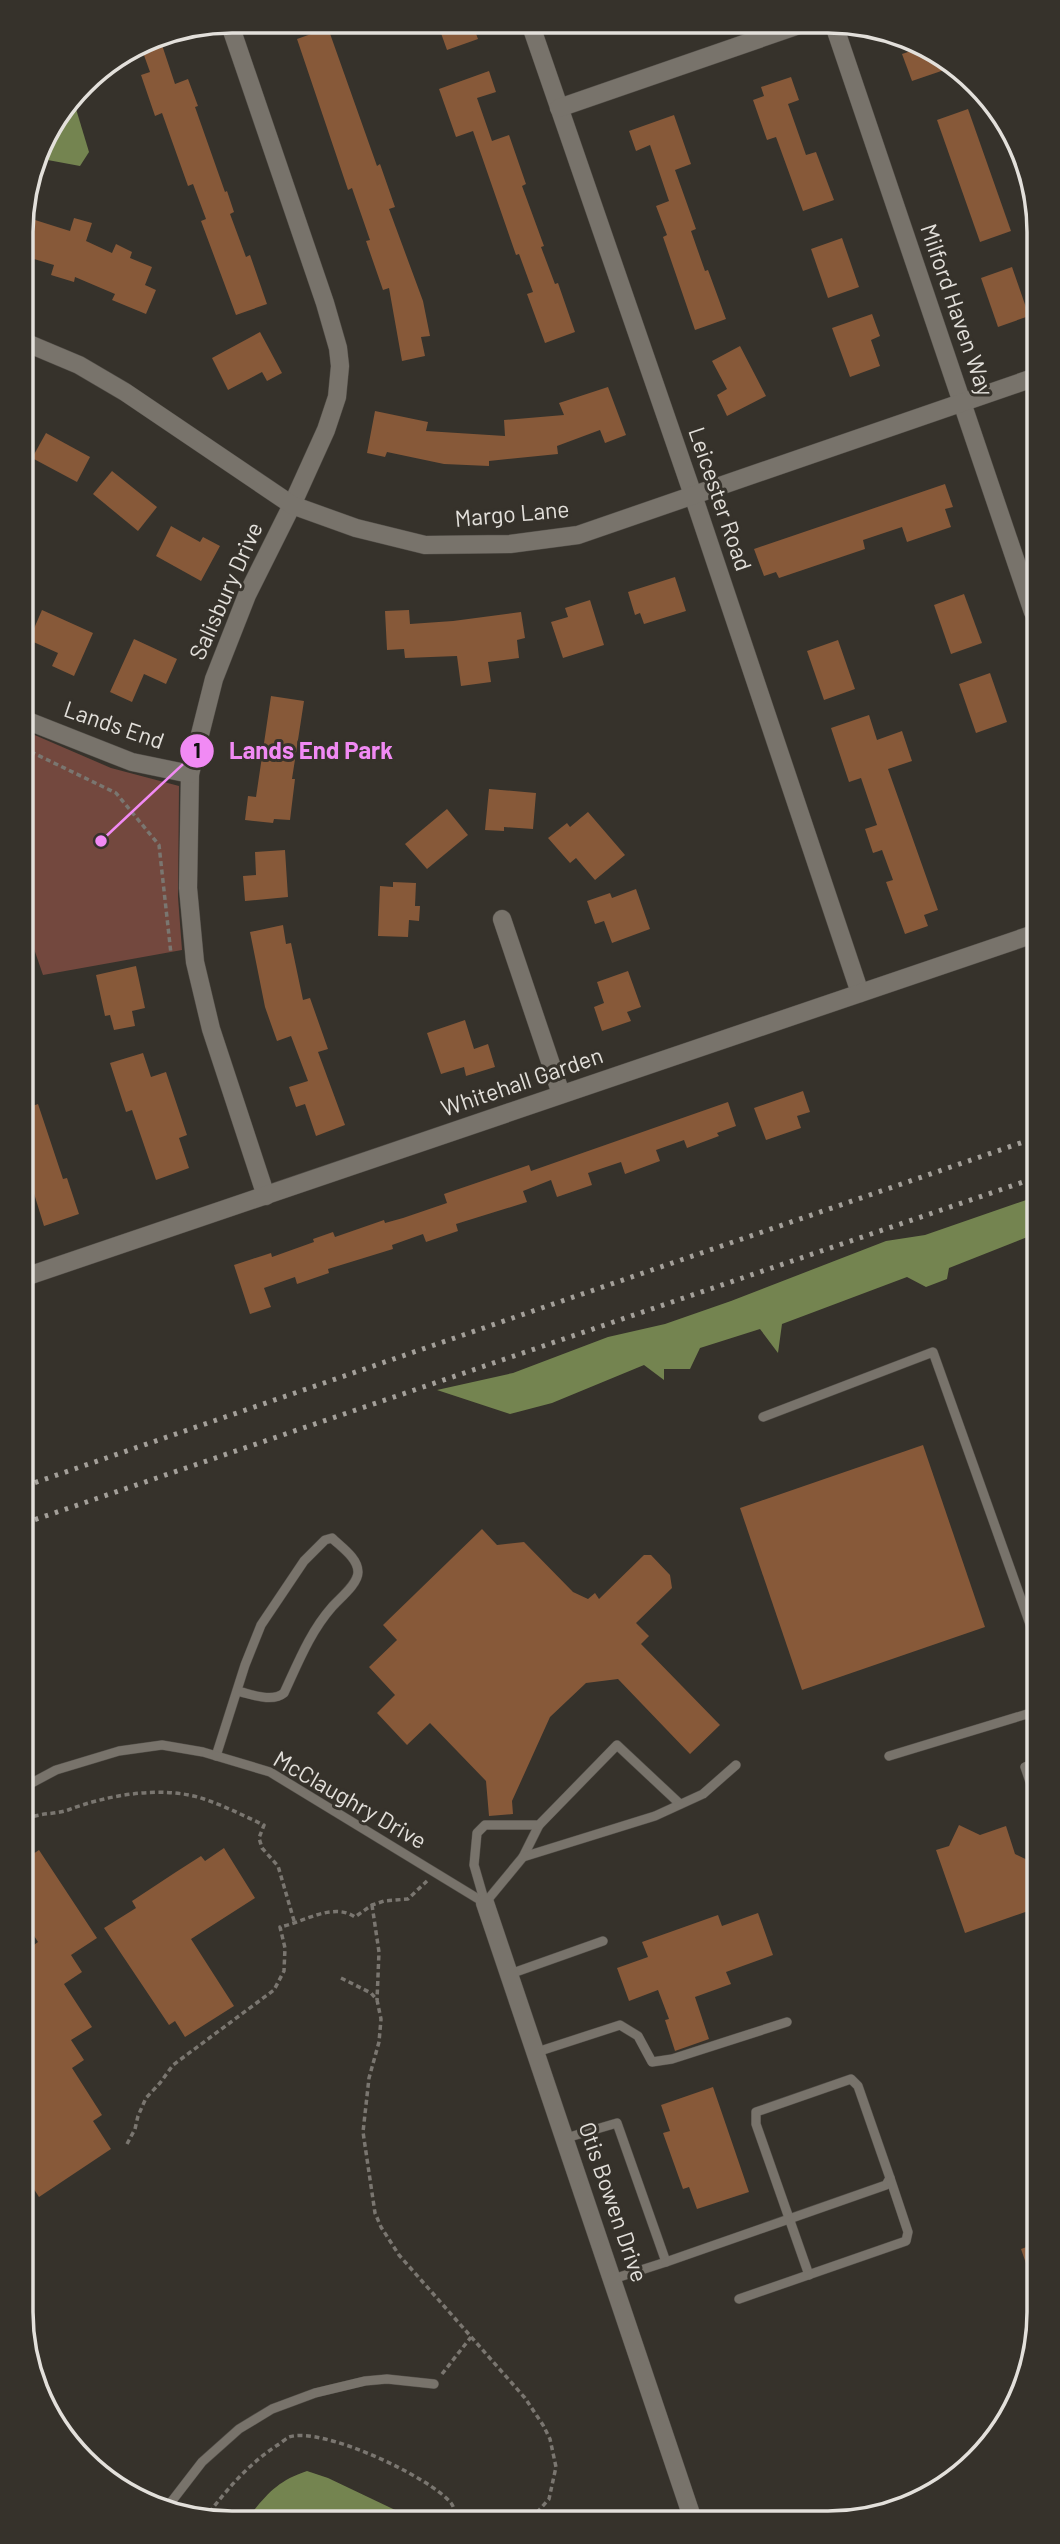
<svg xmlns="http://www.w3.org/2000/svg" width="1060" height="2544" font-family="Barlow,sans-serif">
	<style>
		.green { fill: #73483e }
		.water { fill: #748450 }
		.building { fill: #875939 }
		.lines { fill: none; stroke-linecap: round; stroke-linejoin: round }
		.service-casing { stroke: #514d47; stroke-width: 10 }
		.minor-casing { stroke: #514d47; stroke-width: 19 }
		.path { stroke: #7a7670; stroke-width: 3.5; stroke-dasharray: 5 3.5; stroke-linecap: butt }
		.service { stroke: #78736b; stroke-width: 9 }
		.minor { stroke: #78736b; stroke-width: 18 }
		.rail { stroke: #a4a09a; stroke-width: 5; stroke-dasharray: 3.5 7; stroke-linecap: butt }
		.labels { text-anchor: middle; stroke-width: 6; stroke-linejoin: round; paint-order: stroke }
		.street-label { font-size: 23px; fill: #e3e0db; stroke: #36322b }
		.rim { fill: none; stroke: #e3e0db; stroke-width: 3.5 }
		.leader { fill: none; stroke: #f18af4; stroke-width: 2.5 }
		.callout-dot { fill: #f18af4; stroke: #36322b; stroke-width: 2.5 }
		.mark-label { font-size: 21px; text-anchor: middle; font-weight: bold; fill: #111 }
		.callout-label { font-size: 24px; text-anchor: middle; font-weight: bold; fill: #f18af4; stroke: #36322b; stroke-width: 6; stroke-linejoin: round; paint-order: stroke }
	</style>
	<rect width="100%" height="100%" fill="#36322b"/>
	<polygon class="green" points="23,730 111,768 179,786 178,897 182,950 43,975 24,920"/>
	<g class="water">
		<polygon points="73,99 89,152 80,166 37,158 43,139"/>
		<polygon points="1035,1197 1035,1234 949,1268 947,1279 926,1287 907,1277 782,1324 778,1353 760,1329 700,1348 690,1369 664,1369 664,1380 644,1365 552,1403 510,1414 437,1390 513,1373 608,1337 665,1324 731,1301 886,1241 925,1235"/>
		<path d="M307 2471 328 2478 412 2518 247 2519C267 2494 277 2481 307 2471Z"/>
	</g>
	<g class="building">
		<polygon points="437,22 472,23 478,39 447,50"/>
		<polygon points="328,28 377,166 380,164 395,207 389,209 423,301 430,336 421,337 425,356 402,361 389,288 383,290 366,241 370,240 352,188 348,190 297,39"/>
		<polygon points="159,36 175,84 188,79 198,106 195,107 225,192 227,191 234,212 230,214 246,257 250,255 267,304 236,315 201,221 206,219 193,184 188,186 162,113 155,116 141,75 150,72 140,44"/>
		<polygon points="917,49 953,67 912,81 902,54"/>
		<polygon points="489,71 496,92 477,98 492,141 509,135 526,184 522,186 544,246 541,247 555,284 558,283 575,332 545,343 527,294 533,292 519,254 516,255 473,131 456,137 439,89"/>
		<polygon points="791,77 799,100 788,104 806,155 816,152 834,200 803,211 776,137 767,140 753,100 764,96 761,87"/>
		<polygon points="968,109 1011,231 980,242 937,120"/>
		<polygon points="674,115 691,164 675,170 696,229 691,231 705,271 708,270 726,319 695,330 663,237 667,235 656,206 669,201 650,145 636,151 629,131"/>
		<polygon points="74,218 92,223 86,241 112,253 116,244 132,252 130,258 152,267 145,285 156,290 146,314 112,300 115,294 75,277 74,282 51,275 54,265 24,256 35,220 70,231"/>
		<polygon points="842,238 859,287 828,298 811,249"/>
		<polygon points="1012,267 1029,316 998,327 981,278"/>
		<polygon points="872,314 880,336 871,340 880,366 850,377 832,328"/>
		<polygon points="260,332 282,373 267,381 262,372 228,390 212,358"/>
		<polygon points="740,346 766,396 727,416 717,395 727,389 712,361"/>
		<polygon points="608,387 626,435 605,443 600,430 557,446 558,454 489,461 489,466 444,464 387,452 385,457 367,453 375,411 428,422 426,431 505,436 504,420 564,415 559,403"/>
		<polygon points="46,433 90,457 77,482 32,458"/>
		<polygon points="112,471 157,507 138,531 93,494"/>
		<polygon points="945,484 953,507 945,509 951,527 907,542 902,527 863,540 865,549 779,578 776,572 764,576 754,549"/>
		<polygon points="171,526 200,542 203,537 220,546 201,581 156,556"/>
		<polygon points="675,577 686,611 644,624 640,613 635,615 628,592"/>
		<polygon points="964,594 982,643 951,654 934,605"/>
		<polygon points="590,600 604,645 563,658 551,622 568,617 565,608"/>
		<polygon points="42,610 93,633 74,676 52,666 58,653 29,640"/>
		<polygon points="409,610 410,624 453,621 521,612 525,638 517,640 519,658 488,662 491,682 461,686 457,656 405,658 404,649 387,650 385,611"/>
		<polygon points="134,639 177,659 166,684 144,674 132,702 110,692"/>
		<polygon points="838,640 855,689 824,700 807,651"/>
		<polygon points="990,673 1007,722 976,733 959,684"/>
		<polygon points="271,696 304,701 292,779 295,779 290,820 274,819 273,823 245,820 248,796 256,797"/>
		<polygon points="869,715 877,740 902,731 912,761 888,769 938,910 924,915 928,926 905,934 886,882 893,880 882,850 873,853 865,829 877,825 861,778 849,782 831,728"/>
		<polygon points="489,789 536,793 533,829 504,827 504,831 485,830"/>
		<polygon points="447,809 468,835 427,869 405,844"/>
		<polygon points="588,812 625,855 595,880 576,858 570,863 548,838 567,823 570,827"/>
		<polygon points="285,850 288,897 245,901 243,876 256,875 255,852"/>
		<polygon points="393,882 416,883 415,906 420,906 419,921 409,920 408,937 378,936 380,886 393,887"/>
		<polygon points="636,889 650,929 612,943 604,921 595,924 587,901 610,893 612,898"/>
		<polygon points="283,925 286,944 291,943 303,1000 310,998 328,1049 318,1052 345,1125 316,1136 305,1104 296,1107 289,1087 308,1081 291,1036 277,1041 265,1007 250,932"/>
		<polygon points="136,966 145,1008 132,1011 135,1026 114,1030 110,1015 105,1016 96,975"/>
		<polygon points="628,971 641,1007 627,1012 631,1021 602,1031 594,1007 604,1003 597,982"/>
		<polygon points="465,1020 474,1049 488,1044 495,1067 466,1076 464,1067 441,1074 427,1033"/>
		<polygon points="143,1053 151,1077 166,1072 187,1135 179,1138 189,1168 156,1180 132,1110 126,1112 110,1063"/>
		<polygon points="803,1091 810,1112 797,1116 801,1128 766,1140 754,1108"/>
		<polygon points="728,1102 736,1126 717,1133 719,1136 687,1148 684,1140 656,1150 660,1161 625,1174 621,1162 588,1173 592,1185 557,1197 551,1180 523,1191 527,1202 456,1224 458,1231 426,1242 423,1234 392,1245 393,1249 328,1269 329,1273 297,1284 295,1277 264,1288 271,1307 250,1314 234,1265 271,1253 272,1257 314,1242 313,1239 333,1232 335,1237 384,1220 385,1223 403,1218 447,1203 444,1194 529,1165 531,1171"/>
		<polygon points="38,1104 63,1179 67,1178 79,1214 44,1226 24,1161 24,1109"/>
		<polygon points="923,1445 985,1627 802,1690 740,1508"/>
		<polygon points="482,1529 497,1545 524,1542 573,1592 588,1599 595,1593 599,1599 644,1555 651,1555 670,1575 672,1588 636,1623 649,1636 641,1644 720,1725 690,1754 618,1679 586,1683 550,1717 512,1801 513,1814 489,1816 486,1781 430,1723 407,1745 377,1713 395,1695 369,1667 397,1640 383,1625"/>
		<polygon points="959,1825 980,1835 1006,1826 1015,1854 1036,1864 1026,1886 1034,1909 965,1933 936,1850 949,1846"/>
		<polygon points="224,1848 255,1898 191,1939 234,2006 185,2037 175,2021 169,2025 104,1928 136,1908 132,1901 176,1872 201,1856 205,1861"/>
		<polygon points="39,1850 97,1938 71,1955 82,1972 64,1984 92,2027 71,2040 84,2060 72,2068 102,2115 93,2121 111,2149 39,2197 28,2180 27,1950 38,1942 27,1925 27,1858"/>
		<polygon points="758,1913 773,1955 726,1972 731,1984 695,1997 709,2039 675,2051 665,2020 669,2019 658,1990 629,2001 617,1968 648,1957 642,1942 718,1915 722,1926"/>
		<polygon points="713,2087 749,2192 697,2209 689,2187 683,2189 663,2133 670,2131 661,2105"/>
		<polygon points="1038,2243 1038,2292 1036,2292 1021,2249"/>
	</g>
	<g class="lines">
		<defs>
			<g id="service">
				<polyline points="763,1417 933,1352 1036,1641"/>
				<path d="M216 1756 245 1665 261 1625 304 1561 325 1540 332 1538C341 1547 358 1558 358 1572 358 1584 340 1598 332 1607 310 1632 298 1663 284 1693 272 1703 251 1694 237 1691"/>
				<polyline points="889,1756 1037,1711"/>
				<polyline points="1037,1762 1025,1767 1037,1802"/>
				<polyline points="26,1786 56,1770 119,1751 162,1745 203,1752 270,1772 485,1903"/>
				<polyline points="523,1857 539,1825"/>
				<polyline points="485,1903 474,1865 477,1833 485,1825 539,1825 617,1745 680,1804"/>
				<polyline points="485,1903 523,1857 655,1816 703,1794 736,1765"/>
				<polyline points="510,1974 603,1941"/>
				<polyline points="537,2052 620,2025 638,2036 652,2062 672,2059 787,2022"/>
				<polyline points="566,2138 617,2123 666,2262 613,2279"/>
				<polyline points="1034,2216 1038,2215"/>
				<polyline points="666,2262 886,2185 890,2178 858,2086 851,2079 756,2112 756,2124 809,2275"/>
				<polyline points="739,2299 906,2241 908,2232 890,2178"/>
				<polyline points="165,2510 202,2462 239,2429 272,2409 315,2393 365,2381 387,2379 434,2384"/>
			</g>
			<g id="minor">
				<polyline points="229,22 325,303 338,348 340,366 337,397 326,430 292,505 247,595 214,679 190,774 188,888 195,962 211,1029 266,1196"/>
				<polyline points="530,23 693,495 860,993"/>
				<polyline points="834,25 1033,612"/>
				<polyline points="559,108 799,25"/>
				<polyline points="22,341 79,365 125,392 292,505 356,528 425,545 510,544 578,535 1033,378"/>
				<polyline points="23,719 132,762 190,774"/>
				<polyline points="502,919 561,1094"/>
				<polyline points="25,1277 1034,934"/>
				<polyline points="485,1903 692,2517"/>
			</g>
		</defs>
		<use href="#service" class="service-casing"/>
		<use href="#minor" class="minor-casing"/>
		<g class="path">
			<polyline points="23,748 116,793 159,845 171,954"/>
			<path d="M26 1820C39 1812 54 1815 68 1810 107 1795 163 1785 204 1799 225 1806 244 1816 264 1825L259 1838 262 1848 278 1866 295 1924"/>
			<polyline points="372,1905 379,1952 377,2000"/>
			<polyline points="341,1978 371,1993 377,2000 381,2019 379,2042 369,2078 363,2132 375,2213 381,2227 399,2255 525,2398 543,2425 550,2439 556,2467 549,2499 533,2517"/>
			<path d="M127 2144 135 2129 138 2116 146 2098 160 2083 173 2065 274 1990 284 1971 285 1948 280 1927C304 1922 333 1902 355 1917L372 1905 384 1901 408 1899 427 1881"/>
			<polyline points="442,2374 471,2337"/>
			<path d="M204 2519C226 2491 246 2466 276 2446 280 2444 285 2439 289 2437 322 2426 430 2477 451 2503 454 2507 455 2512 456 2518"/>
		</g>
		<use href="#service" class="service"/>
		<use href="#minor" class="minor"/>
		<g class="rail">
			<polyline points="25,1486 1035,1138"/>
			<polyline points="25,1523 1035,1178"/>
		</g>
	</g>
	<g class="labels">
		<g class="street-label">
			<text transform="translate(957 310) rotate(71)" y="8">Milford Haven Way</text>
			<text transform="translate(720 499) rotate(71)" y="8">Leicester Road</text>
			<text transform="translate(512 514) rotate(-5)" y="8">Margo Lane</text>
			<text transform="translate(226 591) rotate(-66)" y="8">Salisbury Drive</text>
			<text transform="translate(114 725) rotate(19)" y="8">Lands End</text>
			<text transform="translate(522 1082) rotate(-19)" y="8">Whitehall Garden</text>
			<text transform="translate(350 1800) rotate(30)" y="8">McClaughry Drive</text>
			<text transform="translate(613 2202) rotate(71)" y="8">Otis Bowen Drive</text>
		</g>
	</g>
	<path d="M0 0H1060V2544H0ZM232 33H828A199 199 0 0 1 1027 232V2312A199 199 0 0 1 828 2511H232A199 199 0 0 1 33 2312V232A199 199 0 0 1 232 33Z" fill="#36322b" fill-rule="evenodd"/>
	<path class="rim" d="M232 33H828A199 199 0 0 1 1027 232V2312A199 199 0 0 1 828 2511H232A199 199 0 0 1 33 2312V232A199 199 0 0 1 232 33Z"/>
	<path class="leader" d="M101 841L197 751"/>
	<g class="callout-dot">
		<circle cx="101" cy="841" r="7"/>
		<circle cx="197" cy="751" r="18"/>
	</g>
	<g class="mark-label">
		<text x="197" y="758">1</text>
	</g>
	<g class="callout-label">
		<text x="311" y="759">Lands End Park</text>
	</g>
</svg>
